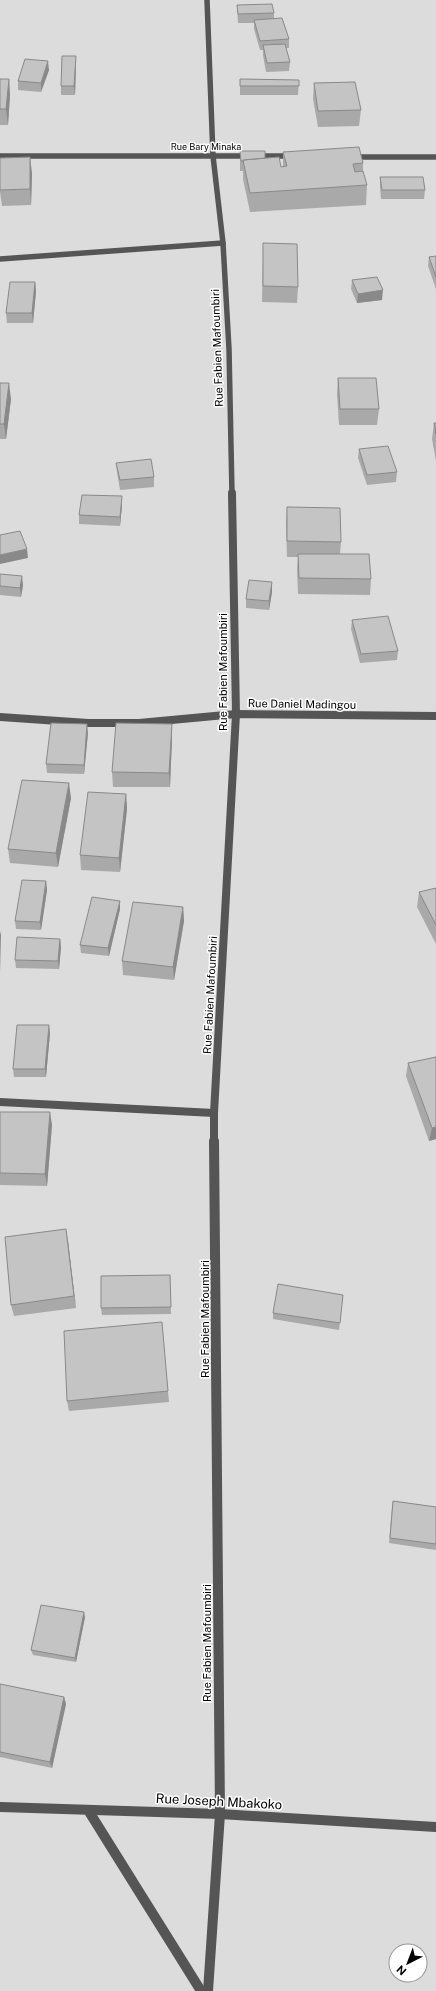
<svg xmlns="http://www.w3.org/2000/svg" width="436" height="1991" font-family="'Public Sans',sans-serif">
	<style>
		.green { fill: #dcdcdc; fill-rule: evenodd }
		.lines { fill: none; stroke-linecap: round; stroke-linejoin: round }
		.minor-far2 { stroke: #555; stroke-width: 5.5 }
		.minor-far1 { stroke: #555; stroke-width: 8 }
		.minor { stroke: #555; stroke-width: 10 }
		.wall { fill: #a9a9a9 }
		.shaded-wall { fill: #898989 }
		.building { fill: #c4c4c4; stroke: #898989 }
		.labels { text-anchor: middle; stroke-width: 3; stroke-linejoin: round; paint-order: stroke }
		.far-street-label { font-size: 9px; fill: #000; stroke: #fff }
		.street-label { font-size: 11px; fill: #000; stroke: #fff }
		.near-street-label { font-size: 13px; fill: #000; stroke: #fff }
	</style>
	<rect width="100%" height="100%" fill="#fff"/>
	<path class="green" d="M0 0H436V1991H0ZM396 1951H420V1975H396Z"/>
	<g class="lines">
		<g class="minor-far2">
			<polyline points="207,0 213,156 223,243 229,349 232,494"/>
			<polyline points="0,156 293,156"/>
			<polyline points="351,157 436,157"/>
			<polyline points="0,259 223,243"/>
		</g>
		<g class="minor-far1">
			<polyline points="0,717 88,723 139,723 236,714 436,716"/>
			<polyline points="0,1102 214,1113"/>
			<polyline points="214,1142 214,1113 236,714 232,493"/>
		</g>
		<g class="minor">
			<polyline points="0,1807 220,1814 436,1827"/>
			<polyline points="88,1810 201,1991"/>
			<polyline points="208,1991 220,1814 214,1141"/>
		</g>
	</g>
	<g class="wall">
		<polygon points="237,5 274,13 274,19 289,39 289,48 286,48 290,62 289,71 266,72 263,55 263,50 260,50 254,29 254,23 238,23"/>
		<polygon points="76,56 76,65 75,95 61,95 61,86"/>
		<polygon points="49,70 41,92 18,90 18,81"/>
		<polygon points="0,79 9,79 10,95 8,125 0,125"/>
		<polygon points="240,79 299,80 298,95 240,95"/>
		<polygon points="314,83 361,110 359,126 318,127 313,99"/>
		<polygon points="240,151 265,158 281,167 283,166 283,152 363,163 363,172 367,185 366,205 250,212 243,179 243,171 240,171"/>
		<polygon points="0,158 32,173 31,205 2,206 0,192"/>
		<polygon points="380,177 425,190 424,199 381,199 380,187"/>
		<polygon points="263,243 298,287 297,303 262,302"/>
		<polygon points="436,256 436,289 428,266 429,257"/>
		<polygon points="352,280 382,300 357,303 351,289"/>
		<polygon points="35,282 36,291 33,323 7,323 6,313"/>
		<polygon points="338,378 379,409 377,425 339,425 337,394"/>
		<polygon points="0,383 11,399 6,439 0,439"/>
		<polygon points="434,423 436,423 436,461 432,439"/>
		<polygon points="359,449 397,472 396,482 367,485 358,458"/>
		<polygon points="116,463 154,477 154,487 120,490 117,472"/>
		<polygon points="122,505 120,526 79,524 79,515"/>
		<polygon points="287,507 341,542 340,554 371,579 370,595 298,594 297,569 298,557 287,557 286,523"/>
		<polygon points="0,574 23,585 21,597 0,595"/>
		<polygon points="272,592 269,610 246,608 246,599"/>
		<polygon points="352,620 398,651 397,660 360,663 351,629"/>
		<polygon points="88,733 84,774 47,773 46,764"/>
		<polygon points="172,739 170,787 113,787 112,772"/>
		<polygon points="126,794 127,809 120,872 81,870 80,855"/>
		<polygon points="71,798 58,867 10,863 8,849"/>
		<polygon points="46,881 47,890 41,930 16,929 15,921"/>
		<polygon points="436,888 436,944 417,907 419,892"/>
		<polygon points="120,901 120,909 109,956 81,953 80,945"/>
		<polygon points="183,907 184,921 174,980 123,975 122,961"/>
		<polygon points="60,939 61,947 59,969 16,968 15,960"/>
		<polygon points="50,1033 46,1077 14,1077 13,1069"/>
		<polygon points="436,1057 436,1139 429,1141 406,1076 408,1063"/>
		<polygon points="0,1112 52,1125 47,1186 0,1185"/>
		<polygon points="68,1241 76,1308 14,1316 11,1305"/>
		<polygon points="170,1275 171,1314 102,1315 101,1308"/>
		<polygon points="343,1295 339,1330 273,1319 273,1313"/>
		<polygon points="168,1391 169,1402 69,1411 67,1401"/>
		<polygon points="393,1501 436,1507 436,1550 389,1543 392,1507"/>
		<polygon points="85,1617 76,1662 33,1655 31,1650"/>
		<polygon points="0,1684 64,1697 66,1704 52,1768 0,1757"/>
	</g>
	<g class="shaded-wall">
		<polygon points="76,56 76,65 75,95 74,86"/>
		<polygon points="48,61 49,70 41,92 41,83"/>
		<polygon points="9,79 10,95 8,125 6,109"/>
		<polygon points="30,157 32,173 31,205 30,189"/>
		<polygon points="35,282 36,291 33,323 32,313"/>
		<polygon points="383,290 382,300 357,303 358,294"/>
		<polygon points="9,383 11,399 6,439 4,424"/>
		<polygon points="122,496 122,505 120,526 120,517"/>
		<polygon points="27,549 28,558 0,564 0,555"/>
		<polygon points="22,576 23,585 21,597 20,588"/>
		<polygon points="272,582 272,592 269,610 269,601"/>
		<polygon points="87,724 88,733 84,774 84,765"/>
		<polygon points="172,724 172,739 170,787 169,773"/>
		<polygon points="69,783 71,798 58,867 56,853"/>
		<polygon points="126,794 127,809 120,872 119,858"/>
		<polygon points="46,881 47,890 41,930 40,922"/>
		<polygon points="120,901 120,909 109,956 108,948"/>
		<polygon points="183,907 184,921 174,980 173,967"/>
		<polygon points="0,931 1,935 0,973"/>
		<polygon points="60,939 61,947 59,969 58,961"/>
		<polygon points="49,1025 50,1033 46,1077 45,1069"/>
		<polygon points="50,1112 52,1125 47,1186 45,1174"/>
		<polygon points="436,1127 436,1139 429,1141 432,1128"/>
		<polygon points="66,1229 68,1241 76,1308 74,1296"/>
		<polygon points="84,1612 85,1617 76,1662 75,1658"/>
		<polygon points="64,1697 66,1704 52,1768 50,1762"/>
	</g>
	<g class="building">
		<polygon points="272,4 274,13 238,14 237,5"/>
		<polygon points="282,18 289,39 260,41 254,20"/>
		<polygon points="285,44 290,62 267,63 263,45"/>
		<polygon points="62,56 76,56 74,86 61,86"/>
		<polygon points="25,59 48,61 41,83 18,81"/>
		<polygon points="0,79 9,79 6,109 0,109"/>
		<polygon points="240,79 299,80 299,86 240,86"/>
		<polygon points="355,82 361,110 318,111 314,83"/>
		<polygon points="359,147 363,163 353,164 355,172 363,171 367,185 250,193 243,160 279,157 281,167 287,166 283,152"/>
		<polygon points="240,151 265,151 265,158 243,160 243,161 241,161"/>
		<polygon points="30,157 30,189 0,190 0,158"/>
		<polygon points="380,177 423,177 425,190 382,190"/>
		<polygon points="263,243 297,244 298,287 263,286"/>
		<polygon points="436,256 436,277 429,257"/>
		<polygon points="377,277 383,290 358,294 352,280"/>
		<polygon points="10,282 35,282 32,313 6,313"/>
		<polygon points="338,378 376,378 379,409 340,409"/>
		<polygon points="0,383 9,383 4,424 0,424"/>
		<polygon points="434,423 436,423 436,434"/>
		<polygon points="388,446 397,472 367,475 359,449"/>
		<polygon points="151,459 154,477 120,480 116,463"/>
		<polygon points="82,495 122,496 120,517 79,515"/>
		<polygon points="287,507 340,508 341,542 287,541"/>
		<polygon points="20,531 27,549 0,555 0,535"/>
		<polygon points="298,554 369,554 371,579 299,578"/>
		<polygon points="0,574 22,576 20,588 0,586"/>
		<polygon points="249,580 272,582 269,601 246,599"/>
		<polygon points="388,616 398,651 361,654 352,620"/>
		<polygon points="51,723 87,724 84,765 46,764"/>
		<polygon points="116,723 172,724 169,773 112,772"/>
		<polygon points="22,780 69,783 56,853 8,849"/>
		<polygon points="88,792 126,794 119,858 80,855"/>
		<polygon points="22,880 46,881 40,922 15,921"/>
		<polygon points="436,888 436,925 419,892"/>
		<polygon points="92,897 120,901 108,948 80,945"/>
		<polygon points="133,902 183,907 173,967 122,961"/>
		<polygon points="17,937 60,939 58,961 15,960"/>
		<polygon points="17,1025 49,1025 45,1069 13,1069"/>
		<polygon points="436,1057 436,1127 432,1128 408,1063"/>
		<polygon points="0,1112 50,1112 45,1174 0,1173"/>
		<polygon points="66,1229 74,1296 11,1305 5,1237"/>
		<polygon points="170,1275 171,1307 101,1308 101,1276"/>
		<polygon points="278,1284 343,1295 340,1323 273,1313"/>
		<polygon points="162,1322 168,1391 67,1401 64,1331"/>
		<polygon points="393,1501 436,1507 436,1544 390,1538"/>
		<polygon points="41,1605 84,1612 75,1658 31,1650"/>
		<polygon points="0,1684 64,1697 50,1762 0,1752"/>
	</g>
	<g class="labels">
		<g class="far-street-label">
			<text x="206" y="150">Rue Bary Minaka</text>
		</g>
		<g class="street-label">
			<text transform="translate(217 348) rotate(-92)" y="4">Rue Fabien Mafoumbiri</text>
			<text transform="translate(223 672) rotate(-90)" y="4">Rue Fabien Mafoumbiri</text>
			<text transform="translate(302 704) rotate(1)" y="4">Rue Daniel Madingou</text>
			<text transform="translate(210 995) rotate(-87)" y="4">Rue Fabien Mafoumbiri</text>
			<text transform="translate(205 1319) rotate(-90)" y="4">Rue Fabien Mafoumbiri</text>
			<text transform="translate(207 1643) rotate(-90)" y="4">Rue Fabien Mafoumbiri</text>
		</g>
		<g class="near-street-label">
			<text transform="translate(219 1801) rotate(3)" y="5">Rue Joseph Mbakoko</text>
		</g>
	</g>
	<g transform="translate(408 1963) rotate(222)"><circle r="19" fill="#ffffff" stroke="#999999"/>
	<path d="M0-3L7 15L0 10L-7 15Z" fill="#000000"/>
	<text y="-6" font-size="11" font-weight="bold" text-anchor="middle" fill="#000000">N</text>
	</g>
</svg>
